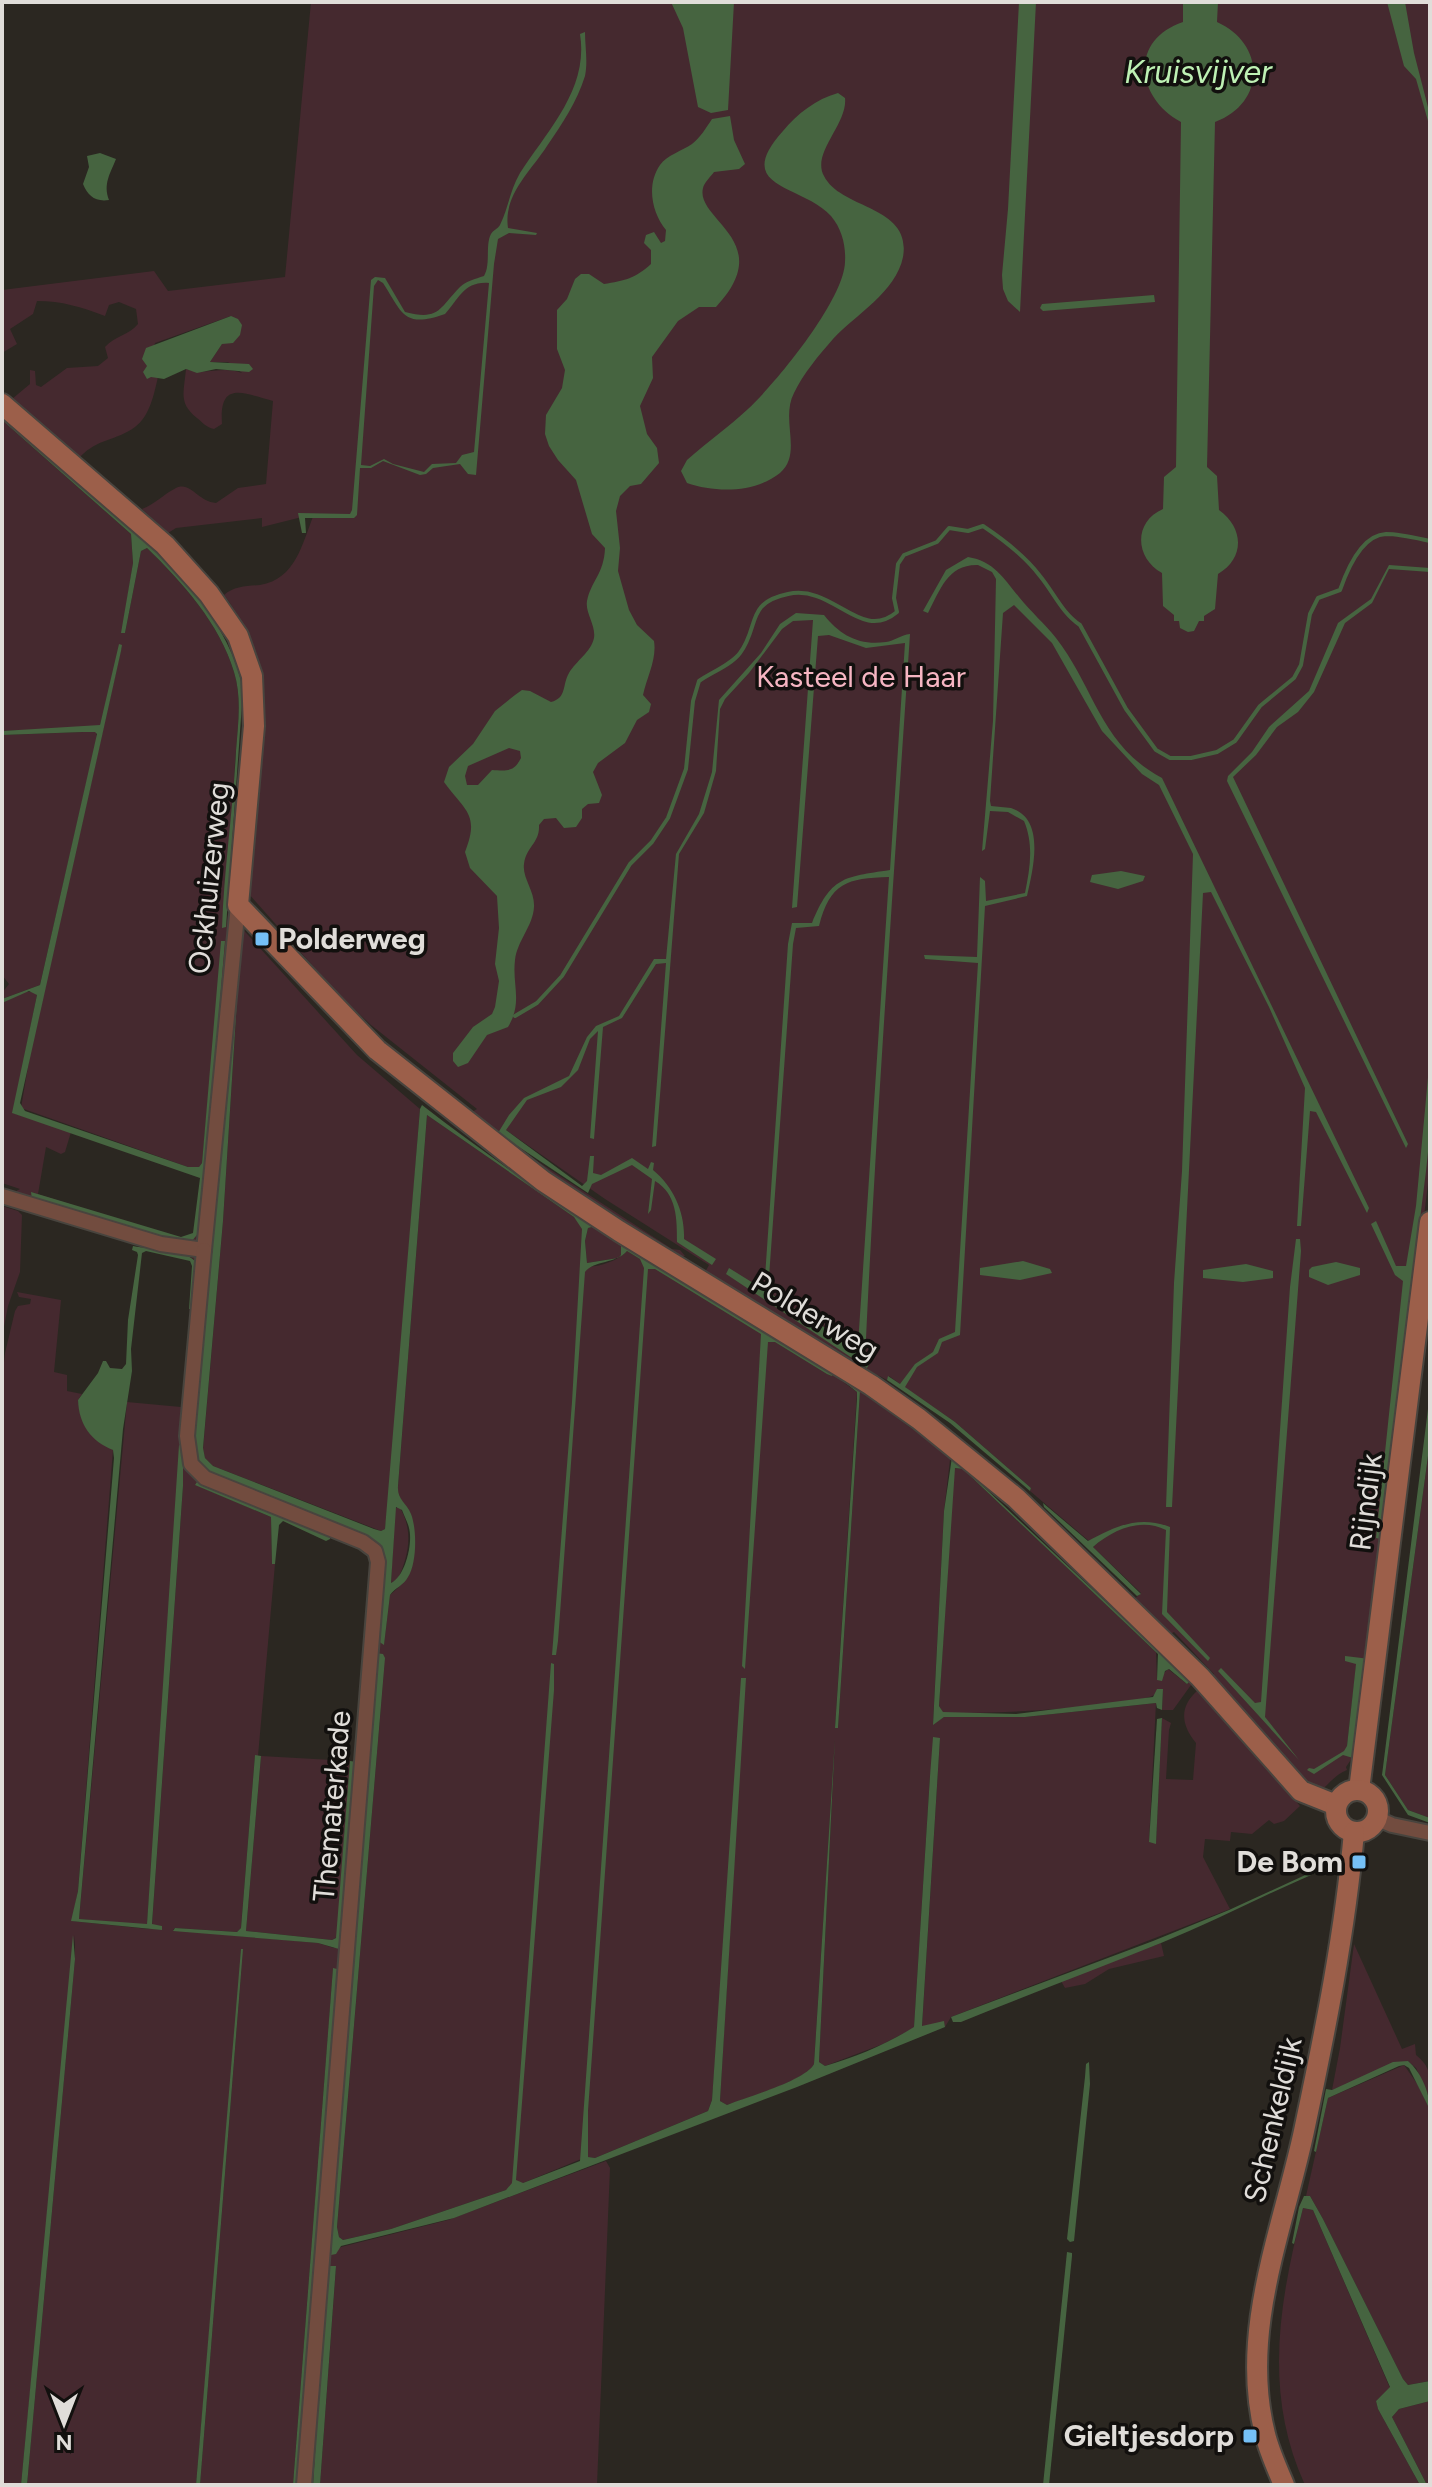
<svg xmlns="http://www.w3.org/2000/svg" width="1432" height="2487" font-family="Figtree,sans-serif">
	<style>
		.green { fill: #45292f; fill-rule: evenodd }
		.water { fill: #466440; fill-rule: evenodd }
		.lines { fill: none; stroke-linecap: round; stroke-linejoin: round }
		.stream { stroke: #466440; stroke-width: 4 }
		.street-casing { stroke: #48443e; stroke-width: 18 }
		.secondary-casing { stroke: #48443e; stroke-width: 24 }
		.street { stroke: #724c3f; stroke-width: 14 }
		.secondary { stroke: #9c5f4a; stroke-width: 20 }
		.poi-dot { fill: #75c0f6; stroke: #12100e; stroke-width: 3 }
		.labels { text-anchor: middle; stroke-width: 7; stroke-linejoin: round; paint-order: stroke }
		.park-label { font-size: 30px; fill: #f6b5c2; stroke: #12100e }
		.street-label { font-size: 30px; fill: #e0ddd9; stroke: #12100e }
		.poi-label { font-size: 30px; font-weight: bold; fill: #e0ddd9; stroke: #12100e; text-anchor: end }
		.water-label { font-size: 32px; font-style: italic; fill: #bef1b4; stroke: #12100e }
	</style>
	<rect width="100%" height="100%" fill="#2b2721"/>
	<g class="green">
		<path d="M311 2H1430V1167L1370 1659 1357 1658 1346 1756 1364 1667 1368 1668 1358 1759 1352 1758 1346 1767 1347 1770C1331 1777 1329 1786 1317 1793L1208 1681 1214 1674 1174 1632 1166 1637 1130 1603 1141 1593 1093 1547 1100 1541 1096 1537 1089 1541 1030 1491 1031 1488 955 1422 904 1387 907 1382 900 1384 889 1376 887 1380 872 1372 869 1380 704 1274 709 1265 605 1199 506 1130 498 1133 467 1115 477 1109 371 1025 336 992 248 893 264 700C260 661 248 626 224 595 234 586 247 586 260 585 296 579 302 544 314 514L262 527V518L176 528 168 533 142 509C155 504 164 494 176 488 191 481 198 502 216 503L238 488 266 484 273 401C243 393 219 380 222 424L214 429C206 427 203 423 197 418 178 403 184 392 186 369 206 376 222 365 242 373L228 362H210L222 344 231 316 155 343 146 371 151 377H158C154 394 150 416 135 427 116 441 98 438 80 457L12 399 30 384V370L35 371 36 385 41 387 67 368 98 366 108 358 105 347C115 336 129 335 138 324L136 309 119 302 109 305 105 316C81 307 62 301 37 301L33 314 10 329 17 344 2 353V290L154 271 168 291 285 277Z"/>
		<path d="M2 420 131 534 133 563 122 633H125L141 551 147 548C182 582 220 624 234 672 243 701 237 732 235 763 232 817 229 872 226 927L228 913 357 1055 420 1109 389 1500 385 1529 381 1531 213 1466 205 1458 203 1449 223 1221 240 953 194 1445 197 1458 370 1541 378 1641 384 1644 390 1595 400 1586 414 1531 404 1504 398 1497V1486L427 1115 583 1223 582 1266C595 1269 618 1261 627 1251L818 1364 857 1392 835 1728H838L860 1391 954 1459 950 1460 944 1511 933 1724 944 1717H1025L1156 1703 1149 1842 1156 1843 1162 1718 1171 1723 1169 1730 1166 1779 1193 1780 1196 1743C1181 1725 1179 1707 1197 1691L1300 1806 1284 1821 1274 1824 1269 1820 1252 1834 1231 1832 1230 1841 1205 1839 1203 1857 1230 1909 951 2017 945 2027 944 2022 922 2027 940 1738 930 1776 914 2028 883 2044 825 2066 819 2062 835 1739 814 2064C806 2081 746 2098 727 2105L720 2101 745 1678 712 2100 708 2111 595 2158 586 2157 506 2190 391 2229 343 2240 339 2237 337 2227 385 1658 330 2253 341 2247 448 2220 606 2161 610 2168 597 2485H320L336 2267 327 2272 313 2485H297L338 1977 337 1969H333L293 2485H200L243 1949 196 2485H27L75 1959V1935L21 2485H2V1380L5 1353 15 1311 18 1306 30 1304 31 1299 19 1297 17 1292 61 1300 54 1372 67 1375V1391L82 1394 78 1400 84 1425 113 1450 78 1891 72 1921 148 1929 162 1926 152 1925 183 1486V1428L196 1262 190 1256 143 1246 2 1199 20 1189 2 1183V1003L23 992H35L37 995 13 1113 71 1132 65 1152 61 1154 46 1147 38 1194 31 1192 191 1242 205 1183 223 940 202 1163 199 1167H188L21 1108 30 1055 122 645 100 725 96 727 2 731ZM196 1485 345 1541 368 1555 371 1564 340 1941 334 1948 318 1943 173 1930 175 1928 237 1932 241 1928 255 1756H258L275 1564H272L271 1517Z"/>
		<polygon points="83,732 96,732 97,737 40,985 2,999 2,993 9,984 2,975 2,735"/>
		<polygon points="517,1148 672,1249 680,1250 685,1256 672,1256 513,1152"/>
		<polygon points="2,1206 18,1211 22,1215 20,1272 8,1306 2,1337"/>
		<polygon points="592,1227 621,1246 621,1255 618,1258 587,1263 585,1241 588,1228"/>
		<polygon points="127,1402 181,1407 177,1510 147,1925 143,1925 79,1919"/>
		<polygon points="1430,1441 1430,1818 1408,1810 1385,1775"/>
		<path d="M954 1468 963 1469 1156 1652 1157 1680 1168 1669 1187 1684 1190 1681 1191 1685 1173 1710H1162L1163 1690C1148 1701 1128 1701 1110 1703 1054 1711 1000 1713 943 1713L939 1706Z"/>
		<path d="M399 1506C414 1531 409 1554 398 1579L391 1583 395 1509Z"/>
		<polygon points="261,1756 350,1761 337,1937 332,1940 246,1931"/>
		<polygon points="1161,1943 1164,1956 1109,1969 1085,1984 1065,1988 1061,1981"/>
		<path d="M1354 1944 1402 2049 1415 2044 1416 2055C1432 2068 1430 2077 1430 2099L1416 2068 1408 2061 1332 2090 1340 2048Z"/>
		<polygon points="1404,2065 1418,2085 1430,2110 1430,2381 1408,2385 1403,2379 1323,2219 1310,2196 1306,2196 1328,2098"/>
		<path d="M1303 2208 1313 2210 1390 2388 1376 2401 1378 2409 1420 2485H1305C1263 2393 1279 2303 1303 2208Z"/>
		<polygon points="1430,2401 1430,2485 1427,2485 1392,2417 1399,2409"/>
	</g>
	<g class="water">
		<polygon points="671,2 734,2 728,110 711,113 698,107 683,28"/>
		<polygon points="1019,2 1036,2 1020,312 1008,301 1003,289 1002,275 1008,209"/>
		<path d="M1183 2H1218L1217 22C1266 44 1266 103 1215 122L1207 467 1217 476 1219 510C1244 528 1245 558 1218 574L1215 609 1204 616V621H1199L1194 631 1188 632 1180 628 1179 621H1174V615L1163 606 1162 573C1135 558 1133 522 1163 509L1164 477 1176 467 1181 122C1136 98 1129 40 1183 22Z"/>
		<polygon points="1387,2 1405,2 1414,53 1430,115 1430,128 1416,79 1404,66"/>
		<path d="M585 32C585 46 588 62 585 76 577 102 562 124 547 146 531 171 503 195 508 228L537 233 536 235 509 233 498 239 494 264 476 475 468 474 460 464 433 468 426 474 420 475 383 461 371 468H360L357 515 354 518H305L306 533H302L298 513 350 514 352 510 371 280 375 277 385 278 405 312C440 321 439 308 460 287 466 281 475 279 484 276 491 264 485 245 491 234 493 230 498 229 500 225 508 209 510 190 520 173 547 131 589 89 580 34ZM378 280 383 283C402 312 403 329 445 314 459 299 464 281 489 283L474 452 462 455 456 463 432 464 424 472 393 464 384 459 370 466 361 465 374 286Z"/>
		<path d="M838 93 845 98C848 124 811 153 824 176 841 210 912 205 903 257 896 292 855 315 833 339 819 355 803 374 794 393 780 420 803 453 780 473 755 493 716 493 687 483L681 471 687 460C707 442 729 427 748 409 776 383 844 300 845 262 846 246 842 229 831 216 802 184 731 189 783 131 797 114 816 99 838 93Z"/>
		<path d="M730 116 734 140 745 164 739 169 714 172C711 176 704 183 703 188 695 220 778 241 716 307H699L678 321 652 357 653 378 640 406 647 434 657 448 659 463 641 484 630 486 620 496 616 511 620 548 618 571 629 610 637 625 654 641C657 659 647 677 643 695L651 704 649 712 637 720 625 743 598 763 593 772 602 795 599 803 588 804 582 809V818L576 827 564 828 556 818 544 819 539 825C540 843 526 847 524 864 522 878 535 891 534 907 533 926 517 941 515 960 512 986 523 1002 508 1027L487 1035 468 1063 458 1067 453 1061V1053L473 1027 492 1014 495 1007 499 981 495 964 499 928 497 896 470 868 465 852C480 814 465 811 444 782L449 767 473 744 495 711 515 695 522 690 530 691 551 702C567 698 562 685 569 673 576 661 591 652 594 638 596 625 585 613 587 601 591 581 604 574 605 548L592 534 576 480 558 460 549 446 545 434 546 415 562 388 565 370 557 349V310L567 299 575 279 581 274H589L604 284C624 281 636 278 651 264V250L644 243 646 235 654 232 661 243 665 241 666 230C652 213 646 185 660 165 667 155 682 151 692 144 700 138 706 128 712 119ZM509 748 520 751 521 758C514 772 507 771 492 770L478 785H467L465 776 468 766Z"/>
		<path d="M100 153 116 159C110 174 103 184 109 200 95 202 88 196 83 184L89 167 87 156Z"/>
		<polygon points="1154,295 1155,302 1043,311 1040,308 1042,304"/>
		<polygon points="231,316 238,319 242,325 240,335 233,343 222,344 210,362 249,364 253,369 249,372 216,369 197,373 186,369 164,379 151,377 147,379 143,372 147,366 142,359 146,348"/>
		<path d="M2 413C81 481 224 584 243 690L226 927 222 928C224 869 233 810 236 751 238 724 242 698 234 672 220 624 182 582 147 548L141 551 125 633H121L133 563 131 534 2 420Z"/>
		<path d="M968 557C994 561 1004 579 1019 597 1031 612 1045 624 1056 638 1095 688 1100 745 1162 778L1369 1208 1367 1213 1316 1112 1310 1111 1301 1226H1297L1305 1088 1269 1007 1211 892 1203 893 1172 1507H1166L1174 1283 1182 1171 1193 854 1159 785 1142 774 1102 731 1052 643 1014 605 1003 613 990 801 991 806C997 807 1005 807 1011 808 1046 819 1033 869 1027 896L985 906 960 1335 942 1342 938 1353 917 1367 905 1387 955 1422 1031 1488 1030 1491 950 1423 887 1380 888 1376 900 1384 915 1364 933 1352 939 1339 955 1332 978 963 925 959 924 955 977 957 980 877 985 881 986 901 1025 893C1030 868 1034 845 1024 821L1008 812 990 811 985 849 982 851 993 721 996 579 992 572 978 565C948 564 940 590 928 613L923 611 946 570Z"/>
		<polygon points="1389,565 1430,568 1430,572 1389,569 1372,603 1345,623 1314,692 1298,712 1277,727 1256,755 1233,777 1408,1144 1406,1148 1227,781 1228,776 1252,752 1269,727 1309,691 1338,623 1371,599"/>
		<path d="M796 613 824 615C840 635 859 646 886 642 894 641 901 635 910 634 894 876 876 1118 865 1360L869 1364 867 1368 726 1274 729 1268 853 1345H858L889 877C847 878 830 883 819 926L796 928 793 944 769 1277H765L788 944 792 923H812C831 877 843 877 890 870L905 643 866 648 829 635 818 636 797 907 792 908 813 620 793 621 782 629 749 673 725 699 720 709 716 771 704 813 679 854 656 1146 652 1147 666 963 656 964 622 1018 603 1027 594 1139 590 1138 598 1031 590 1039 578 1070 561 1087 527 1100 506 1130 582 1186 587 1181 590 1156H594L593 1173 601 1175 632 1158 648 1169 651 1162 654 1163 653 1170C674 1187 685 1213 684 1239L716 1259 712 1265 677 1242C677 1219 677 1194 655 1181L651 1210 648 1214 652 1179 632 1165 592 1184 588 1193 498 1133 509 1115 524 1098 569 1076 587 1037 596 1026 619 1016 654 959H666L676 854 699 814 712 772 719 700 761 653 780 624Z"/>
		<polygon points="119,644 122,645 121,651 20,1103 25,1111 188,1167 199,1167 202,1163 221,941 225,941 201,1230 191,1242 165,1240 32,1200 31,1192 181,1237 193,1233 200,1178 12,1113 37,995 29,991 2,1003 2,999 40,985 97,734 95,732 83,732 2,735 2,731 100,725"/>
		<polygon points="1121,871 1145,876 1143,881 1118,889 1090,882 1092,875"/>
		<path d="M240 953 223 1221 203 1448 205 1458 213 1466 374 1529 381 1531 385 1529 420 1109 422 1105C492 1159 564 1209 639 1255 704 1295 770 1332 833 1374L832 1376 827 1374 775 1342H768L745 1669 742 1666 761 1334 655 1269H648L588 2111V2157L595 2158 708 2111 712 2100 741 1678H746L720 2101 727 2105C746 2097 805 2081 814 2064L835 1738 819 2062 825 2066C856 2057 887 2044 914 2027L930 1776 933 1737 940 1738 922 2026 944 2021 945 2027 797 2087 454 2218 341 2246 336 2254 331 2255 336 2147 375 1653 383 1654 385 1658 337 2227 339 2237 343 2240 391 2229 506 2190 512 2183 551 1663 554 1664V1690L516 2180 523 2183 580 2161 644 1268 640 1259 627 1251C616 1264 594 1260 585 1272L558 1641 556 1655H552L572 1402 582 1229 574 1217 427 1115 398 1486C397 1500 406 1502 411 1514 417 1529 417 1563 408 1577 404 1585 395 1588 390 1595L384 1645 378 1641 379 1546 215 1477 197 1458 194 1445ZM592 1227 621 1246V1255L618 1258 587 1263 585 1241 588 1228ZM396 1507 402 1510C405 1518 410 1526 410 1535 411 1550 404 1577 391 1583Z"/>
		<polygon points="1430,1056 1430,1133 1426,1171 1380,1539 1376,1538 1403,1281 1395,1275 1371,1224 1376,1221 1396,1266 1406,1266 1416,1206"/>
		<polygon points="1296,1239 1300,1239 1301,1251 1265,1717 1299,1760 1218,1671 1221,1668 1255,1703 1261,1702 1290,1287"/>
		<path d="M133 1246C152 1250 181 1246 196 1262L192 1309H189L192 1266 190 1261 146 1251 142 1253 131 1349 132 1371 123 1429 79 1919 147 1924 179 1445 183 1446V1486L152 1924 162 1926V1930L71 1921 78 1891 114 1458 113 1450C91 1441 79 1425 78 1400L98 1373 103 1361H106L110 1368 122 1369 126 1364 128 1320 138 1255 137 1252 132 1250Z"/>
		<polygon points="1023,1261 1050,1269 1052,1273 1020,1280 980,1275 980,1268"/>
		<polygon points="1336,1262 1360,1268 1360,1275 1328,1285 1309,1277 1309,1270 1312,1267"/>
		<polygon points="1246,1264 1273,1271 1273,1278 1243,1282 1203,1278 1203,1270"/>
		<polygon points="849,1380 860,1391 838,1728 835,1728 857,1399 857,1392 847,1384"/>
		<polygon points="1430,1393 1430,1441 1385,1775 1408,1810 1430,1818 1430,1823 1408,1815 1382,1775"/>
		<polygon points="952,1457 1190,1681 1187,1684 1169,1669 1165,1671 1162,1681 1157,1680 1158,1654 963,1469 955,1468 939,1706 943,1712 1016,1714 1153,1697 1157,1689 1163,1689 1162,1710 1157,1708 1156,1703 1025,1717 944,1717 933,1725 944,1511"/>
		<polygon points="197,1482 330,1535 330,1539 326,1541 283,1521 279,1525 275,1564 272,1564 271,1517 195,1485"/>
		<path d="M1043 1503 1088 1541C1116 1526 1139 1515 1170 1527L1167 1612 1210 1658 1208 1661 1162 1614 1166 1530C1141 1517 1112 1530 1093 1547L1141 1594 1137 1596 1044 1507Z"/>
		<polygon points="1345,1656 1370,1659 1368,1668 1363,1668 1353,1758 1343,1755 1314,1774 1307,1770 1309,1768 1314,1769 1344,1751 1347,1746 1356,1664 1345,1661"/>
		<polygon points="1162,1718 1156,1844 1149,1842 1157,1719"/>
		<polygon points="255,1755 261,1756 246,1931 332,1940 336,1938 350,1761 357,1762 339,1949 318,1943 173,1931 175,1928 237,1932 241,1928"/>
		<path d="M1327 1865 1328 1868C1271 1891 1218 1920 1161 1943 1094 1970 1027 1995 961 2022H953L951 2017 1153 1941 1229 1910Z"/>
		<polygon points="73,1935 75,1959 27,2485 21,2485"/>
		<polygon points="241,1949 243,1949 200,2485 196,2485"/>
		<polygon points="333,1968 337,1969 338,1977 297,2485 293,2485"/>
		<path d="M1408 2061C1421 2072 1430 2093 1430 2110L1409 2068 1404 2065 1399 2066 1328 2098 1316 2152 1314 2151 1326 2089 1332 2090 1393 2062Z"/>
		<polygon points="1089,2062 1090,2084 1074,2241 1070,2242 1067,2239 1085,2077 1086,2064"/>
		<polygon points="1304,2196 1310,2196 1323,2219 1403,2379 1408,2385 1430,2381 1430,2401 1399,2409 1392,2417 1427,2485 1420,2485 1378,2409 1376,2401 1390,2387 1313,2210 1303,2208 1294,2244 1292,2243 1299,2207"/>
		<polygon points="1067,2252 1072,2253 1072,2256 1049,2485 1043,2485"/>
		<polygon points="327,2266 336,2266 320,2485 313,2485"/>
	</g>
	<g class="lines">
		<path class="stream" d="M515 1016 537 1003 562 976 630 864 652 842 668 818 686 769 693 701 699 681C712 672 731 665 740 653 760 626 745 603 788 594 834 584 860 643 897 612L894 598 898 564 904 555 937 542 949 528 968 531 983 526C1004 540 1025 556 1040 576 1054 593 1062 613 1080 625L1126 709 1156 750 1170 758H1191L1217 752 1235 741 1260 706 1294 678 1301 665 1310 614 1318 598 1340 590C1347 570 1361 535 1386 534 1400 534 1416 538 1430 541"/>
		<defs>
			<g id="street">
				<polyline points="2,1196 161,1244 204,1250 238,905"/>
				<polyline points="204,1250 187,1436 191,1464 205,1478 363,1542 375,1551 378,1562 304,2485"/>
				<polyline points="1376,1818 1392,1825 1430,1833"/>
			</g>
			<g id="secondary">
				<polyline points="2,404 165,545 209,594 238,636 252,676 254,726 238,905 377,1050 543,1181 619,1231 871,1385 919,1419 1016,1498 1200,1677 1301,1791 1336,1805"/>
				<polyline points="1359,1790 1430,1222"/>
				<circle cx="1357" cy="1811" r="21"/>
				<path d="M1284 2485C1277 2468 1269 2451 1265 2434 1239 2332 1283 2229 1304 2131 1325 2032 1345 1933 1354 1832"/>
			</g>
		</defs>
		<use href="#street" class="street-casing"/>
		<use href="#secondary" class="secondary-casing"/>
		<use href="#street" class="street"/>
		<use href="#secondary" class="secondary"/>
	</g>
	<g class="poi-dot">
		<rect x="254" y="931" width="16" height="16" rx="4"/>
		<rect x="1351" y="1854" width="16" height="16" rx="4"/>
		<rect x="1242" y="2428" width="16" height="16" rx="4"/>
	</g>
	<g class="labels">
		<g class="park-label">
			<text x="861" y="687">Kasteel de Haar</text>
		</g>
		<g class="street-label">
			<text transform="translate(209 878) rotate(-84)" y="10">Ockhuizerweg</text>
			<text transform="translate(815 1316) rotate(31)" y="10">Polderweg</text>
			<text transform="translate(1366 1502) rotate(-83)" y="10">Rijndijk</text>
			<text transform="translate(332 1806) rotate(-85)" y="10">Thematerkade</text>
			<text transform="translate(1273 2120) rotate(-77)" y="10">Schenkeldijk</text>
		</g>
		<g class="poi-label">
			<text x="278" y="949" text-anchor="start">Polderweg</text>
			<text x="1343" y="1872">De Bom</text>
			<text x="1234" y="2446">Gieltjesdorp</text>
		</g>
		<g class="water-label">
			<text x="1198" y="83">Kruisvijver</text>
		</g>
	</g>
	<rect width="1432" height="2487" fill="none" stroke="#e0ddd9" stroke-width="8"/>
	<g transform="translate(64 2423) rotate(180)" stroke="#12100e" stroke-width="6" paint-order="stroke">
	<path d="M0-6L14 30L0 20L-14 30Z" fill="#e0ddd9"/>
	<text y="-12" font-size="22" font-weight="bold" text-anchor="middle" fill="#e0ddd9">N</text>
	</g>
</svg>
